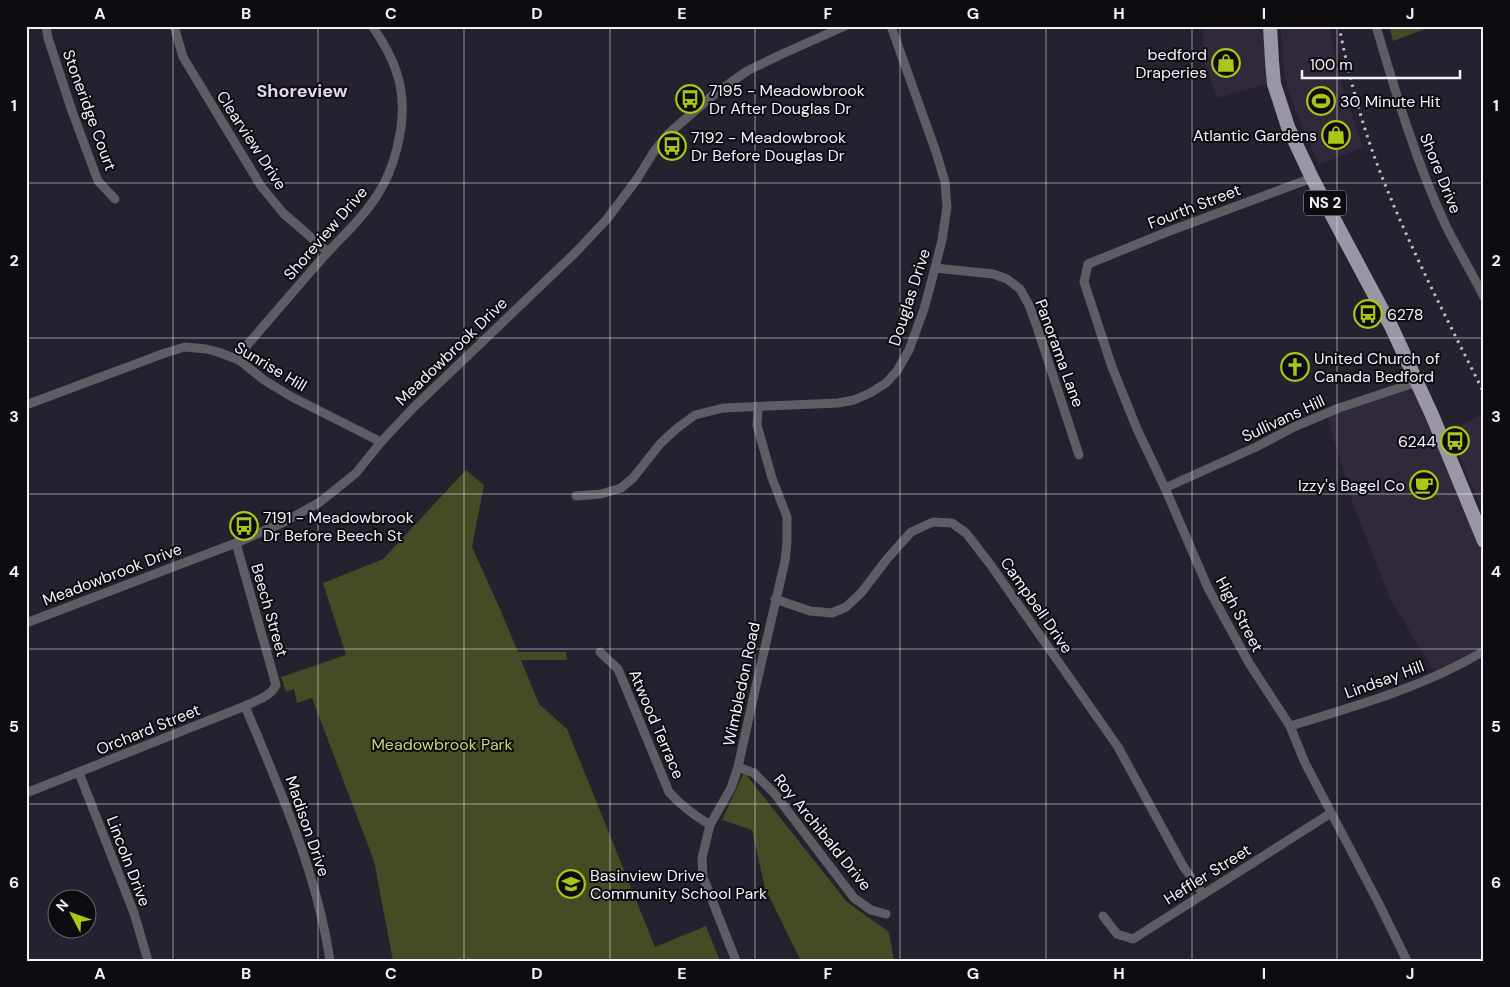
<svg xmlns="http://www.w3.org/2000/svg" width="1510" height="987" font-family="'DM Sans',sans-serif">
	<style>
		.built { fill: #2f293b }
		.green { fill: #434c24 }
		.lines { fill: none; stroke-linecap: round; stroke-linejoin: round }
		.street { stroke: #5f5d64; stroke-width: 9 }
		.primary { stroke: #9a96a4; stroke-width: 14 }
		.rail { stroke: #c0bdc7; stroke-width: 3; stroke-dasharray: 2.5 5; stroke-linecap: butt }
		.grid { fill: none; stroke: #f4f1fa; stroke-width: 1; stroke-opacity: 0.55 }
		.labels { text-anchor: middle; stroke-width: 4; stroke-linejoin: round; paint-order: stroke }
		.shield { fill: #0e0c11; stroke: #afacb4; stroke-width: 1 }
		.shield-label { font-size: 15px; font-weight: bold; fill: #f4f1fa }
		.poi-label { font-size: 16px; fill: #f4f1fa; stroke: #0e0c11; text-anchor: start }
		.street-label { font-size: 16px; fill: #f4f1fa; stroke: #0e0c11 }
		.park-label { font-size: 16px; fill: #c4da74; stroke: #0e0c11 }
		.neighbourhood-label { font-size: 18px; font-weight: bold; fill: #ded8ea; stroke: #0e0c11 }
		.neatline { fill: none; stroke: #f4f1fa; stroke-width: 2 }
		.grid-label { font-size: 16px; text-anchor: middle; font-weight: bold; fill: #f4f1fa }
	</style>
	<rect width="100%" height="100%" fill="#26212e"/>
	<g class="built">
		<polygon points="1204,26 1267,26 1266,84 1217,98 1202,55"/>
		<polygon points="1281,26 1329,26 1340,80 1363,147 1319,165 1295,110 1285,79 1282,52"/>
		<polygon points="1411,376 1484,555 1484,655 1440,681 1389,597 1354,506 1327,417"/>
		<polygon points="1484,413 1484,517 1450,431"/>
	</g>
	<g class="green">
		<polygon points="1389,26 1433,26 1393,41"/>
		<polygon points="466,470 484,485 472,547 500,609 518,652 566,652 567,660 521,660 539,704 567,729 655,947 706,926 720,961 393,961 374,861 312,698 297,703 294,689 286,692 281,677 346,655 323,583 383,559"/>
		<polygon points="744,772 847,902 889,932 894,961 801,961 765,888 752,830 722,820"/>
	</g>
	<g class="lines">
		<g class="street">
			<polyline points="46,26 48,38 72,111 98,181 115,199"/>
			<polyline points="174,26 183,57 261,186 283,213 328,252"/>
			<path d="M1376 26C1396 94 1416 162 1446 226 1458 250 1472 273 1484 297"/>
			<polyline points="1312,178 1167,232 1088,264 1084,282 1112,367 1137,429 1165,488 1208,588 1249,663 1290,726 1305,763 1378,902 1407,961"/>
			<polyline points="935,268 993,274 1007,279 1020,289 1029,305 1037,327 1079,455"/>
			<path d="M239 360 248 344C275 313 301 282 328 252 346 233 364 216 378 194 387 180 393 164 397 148 409 100 401 67 372 26"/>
			<polyline points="26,405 165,353 185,347 206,349 218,352 239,360 264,380 292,397 381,442"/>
			<polyline points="1165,488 1256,447 1296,426 1339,408 1417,382"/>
			<polyline points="576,496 601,494 621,488 633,478 660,444 676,429 695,415 723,408 838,403 854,400 870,393 886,383 897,371 909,350 924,309 935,268 942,240 947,207 945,182 936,152 891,26"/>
			<polyline points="775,599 810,611 832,613 846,607 861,593 887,559 911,532 933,522 952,523 966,533 990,564 1118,747 1183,866 1203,894"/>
			<polyline points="26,623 236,543 282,523 320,502 356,473 381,442 413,408 576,252 607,219 637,179 655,150 668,134 712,96 747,71 780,55 845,26"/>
			<path d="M600 652 618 669 669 792C681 806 694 815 710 825"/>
			<path d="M245 706C279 788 317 872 330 961"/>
			<path d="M1290 726C1356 706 1424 687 1484 651"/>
			<polyline points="738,767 754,773 774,793 854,898 871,910 886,914"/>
			<polyline points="79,773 134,913 148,961"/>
			<path d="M26 793 245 706C257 700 270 697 276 685L236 543"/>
			<polyline points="1103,916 1117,934 1133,939 1331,813"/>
			<polyline points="736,961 703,877 702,858 710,825 731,788 738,767 753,699 785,561 787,542 787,517 772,478 757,425 758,407"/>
		</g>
		<polyline class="primary" points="1270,26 1272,61 1274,84 1288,127 1312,178 1392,328 1432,415 1484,541"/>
		<path class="rail" d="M1339 26C1350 83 1366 140 1389 194 1417 262 1451 327 1484 393"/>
	</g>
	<path class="grid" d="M173 26V961M318 26V961M464 26V961M610 26V961M755 26V961M900 26V961M1046 26V961M1192 26V961M1337 26V961M26 183H1484M26 338H1484M26 494H1484M26 649H1484M26 804H1484"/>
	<defs>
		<symbol id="shop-ring" viewBox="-11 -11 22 22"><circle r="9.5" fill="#0e0c11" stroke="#abc615" stroke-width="1.5"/><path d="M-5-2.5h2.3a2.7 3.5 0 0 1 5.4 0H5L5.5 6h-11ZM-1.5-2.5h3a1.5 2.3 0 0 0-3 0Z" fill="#abc615"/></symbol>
		<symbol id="bus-ring" viewBox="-11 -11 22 22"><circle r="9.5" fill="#0e0c11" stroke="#abc615" stroke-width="1.5"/><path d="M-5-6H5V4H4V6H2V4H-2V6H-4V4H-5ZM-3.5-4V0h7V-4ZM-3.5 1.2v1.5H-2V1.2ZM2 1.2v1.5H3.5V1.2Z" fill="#abc615"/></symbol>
		<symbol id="stadium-ring" viewBox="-11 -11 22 22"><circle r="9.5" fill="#0e0c11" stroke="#abc615" stroke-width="1.5"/><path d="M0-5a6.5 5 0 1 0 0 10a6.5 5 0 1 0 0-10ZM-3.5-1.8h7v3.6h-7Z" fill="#abc615"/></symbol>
		<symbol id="church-ring" viewBox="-11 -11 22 22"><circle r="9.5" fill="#0e0c11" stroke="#abc615" stroke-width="1.5"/><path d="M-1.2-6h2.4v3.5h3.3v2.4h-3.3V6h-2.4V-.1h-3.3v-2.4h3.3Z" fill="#abc615"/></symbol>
		<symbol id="cafe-ring" viewBox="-11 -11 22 22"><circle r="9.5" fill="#0e0c11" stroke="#abc615" stroke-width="1.5"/><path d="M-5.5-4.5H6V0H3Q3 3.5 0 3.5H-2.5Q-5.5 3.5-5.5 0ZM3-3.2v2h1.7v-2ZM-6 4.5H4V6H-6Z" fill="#abc615"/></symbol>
		<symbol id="school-ring" viewBox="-11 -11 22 22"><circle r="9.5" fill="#0e0c11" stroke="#abc615" stroke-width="1.5"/><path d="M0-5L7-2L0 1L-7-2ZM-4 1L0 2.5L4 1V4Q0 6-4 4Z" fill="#abc615"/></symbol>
	</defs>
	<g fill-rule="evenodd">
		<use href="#shop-ring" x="1210" y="47" width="32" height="32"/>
		<use href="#bus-ring" x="674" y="83" width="32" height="32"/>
		<use href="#stadium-ring" x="1305" y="85" width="32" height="32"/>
		<use href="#shop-ring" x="1320" y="119" width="32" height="32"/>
		<use href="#bus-ring" x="656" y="130" width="32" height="32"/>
		<use href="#bus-ring" x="1352" y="298" width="32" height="32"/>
		<use href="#church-ring" x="1279" y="351" width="32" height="32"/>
		<use href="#bus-ring" x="1439" y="425" width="32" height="32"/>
		<use href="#cafe-ring" x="1408" y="469" width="32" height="32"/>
		<use href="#bus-ring" x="228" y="510" width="32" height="32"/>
		<use href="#school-ring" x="555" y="868" width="32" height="32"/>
	</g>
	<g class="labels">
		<rect class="shield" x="1304" y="190.5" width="42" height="25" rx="4"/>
		<g class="shield-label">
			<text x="1325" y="208">NS 2</text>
		</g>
		<g class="poi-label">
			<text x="1207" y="60" text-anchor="end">bedford<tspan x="1207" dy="18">Draperies</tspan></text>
			<text x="709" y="96">7195 - Meadowbrook<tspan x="709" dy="18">Dr After Douglas Dr</tspan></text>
			<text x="1340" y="107">30 Minute Hit</text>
			<text x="1317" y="141" text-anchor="end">Atlantic Gardens</text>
			<text x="691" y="143">7192 - Meadowbrook<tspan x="691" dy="18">Dr Before Douglas Dr</tspan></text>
			<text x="1387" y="320">6278</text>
			<text x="1314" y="364">United Church of<tspan x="1314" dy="18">Canada Bedford</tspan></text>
			<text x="1436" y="447" text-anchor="end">6244</text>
			<text x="1405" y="491" text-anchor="end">Izzy's Bagel Co</text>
			<text x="263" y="523">7191 - Meadowbrook<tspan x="263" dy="18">Dr Before Beech St</tspan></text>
			<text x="590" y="881">Basinview Drive<tspan x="590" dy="18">Community School Park</tspan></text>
		</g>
		<g class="street-label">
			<text transform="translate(90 110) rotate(70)" y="6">Stoneridge Court</text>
			<text transform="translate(252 140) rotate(57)" y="6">Clearview Drive</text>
			<text transform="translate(1441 173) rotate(68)" y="6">Shore Drive</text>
			<text transform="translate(1194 206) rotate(-21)" y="6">Fourth Street</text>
			<text transform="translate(325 233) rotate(-49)" y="6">Shoreview Drive</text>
			<text transform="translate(909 297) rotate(-72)" y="6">Douglas Drive</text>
			<text transform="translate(451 351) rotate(-44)" y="6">Meadowbrook Drive</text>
			<text transform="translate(1060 353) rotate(70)" y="6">Panorama Lane</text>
			<text transform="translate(271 366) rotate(31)" y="6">Sunrise Hill</text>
			<text transform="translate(1283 418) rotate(-25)" y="6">Sullivans Hill</text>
			<text transform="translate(112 574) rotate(-21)" y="6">Meadowbrook Drive</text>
			<text transform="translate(1037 605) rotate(55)" y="6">Campbell Drive</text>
			<text transform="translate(270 610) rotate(74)" y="6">Beech Street</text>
			<text transform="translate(1240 614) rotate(62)" y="6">High Street</text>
			<text transform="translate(1384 679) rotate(-20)" y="6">Lindsay Hill</text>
			<text transform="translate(741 684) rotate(-78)" y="6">Wimbledon Road</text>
			<text transform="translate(657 724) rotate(67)" y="6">Atwood Terrace</text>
			<text transform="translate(148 729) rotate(-22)" y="6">Orchard Street</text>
			<text transform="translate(308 826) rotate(71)" y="6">Madison Drive</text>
			<text transform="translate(823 832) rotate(51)" y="6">Roy Archibald Drive</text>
			<text transform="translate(129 861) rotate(69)" y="6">Lincoln Drive</text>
			<text transform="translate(1207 874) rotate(-32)" y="6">Heffler Street</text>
		</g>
		<g class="park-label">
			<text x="442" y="750">Meadowbrook Park</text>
		</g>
		<g class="neighbourhood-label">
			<text x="302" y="97">Shoreview</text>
		</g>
	</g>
	<rect width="1510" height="987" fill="none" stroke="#0e0c11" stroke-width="55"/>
	<g transform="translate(72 914) rotate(311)"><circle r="24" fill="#0e0c11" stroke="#6a686e"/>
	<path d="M0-4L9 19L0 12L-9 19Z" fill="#abc615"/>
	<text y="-8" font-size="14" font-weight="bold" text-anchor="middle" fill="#f4f1fa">N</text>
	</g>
	<path d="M1302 70v8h158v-8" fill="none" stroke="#f4f1fa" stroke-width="2.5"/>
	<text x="1310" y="70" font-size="15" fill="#f4f1fa" stroke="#0e0c11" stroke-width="4" paint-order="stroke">100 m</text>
	<rect x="28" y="28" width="1454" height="932" class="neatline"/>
	<g class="grid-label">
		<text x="100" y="19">A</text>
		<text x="246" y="19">B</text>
		<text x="391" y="19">C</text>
		<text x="537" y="19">D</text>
		<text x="682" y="19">E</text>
		<text x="828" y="19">F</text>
		<text x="973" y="19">G</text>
		<text x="1119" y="19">H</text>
		<text x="1264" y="19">I</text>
		<text x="1410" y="19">J</text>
		<text x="14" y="111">1</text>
		<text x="1496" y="111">1</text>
		<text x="14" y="266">2</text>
		<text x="1496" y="266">2</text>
		<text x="14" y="422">3</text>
		<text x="1496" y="422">3</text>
		<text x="14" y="577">4</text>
		<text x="1496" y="577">4</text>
		<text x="14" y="732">5</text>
		<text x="1496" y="732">5</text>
		<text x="14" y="888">6</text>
		<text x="1496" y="888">6</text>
		<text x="100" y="979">A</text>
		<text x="246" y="979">B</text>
		<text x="391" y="979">C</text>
		<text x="537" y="979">D</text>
		<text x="682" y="979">E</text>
		<text x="828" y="979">F</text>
		<text x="973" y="979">G</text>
		<text x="1119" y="979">H</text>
		<text x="1264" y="979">I</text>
		<text x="1410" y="979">J</text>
	</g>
</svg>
